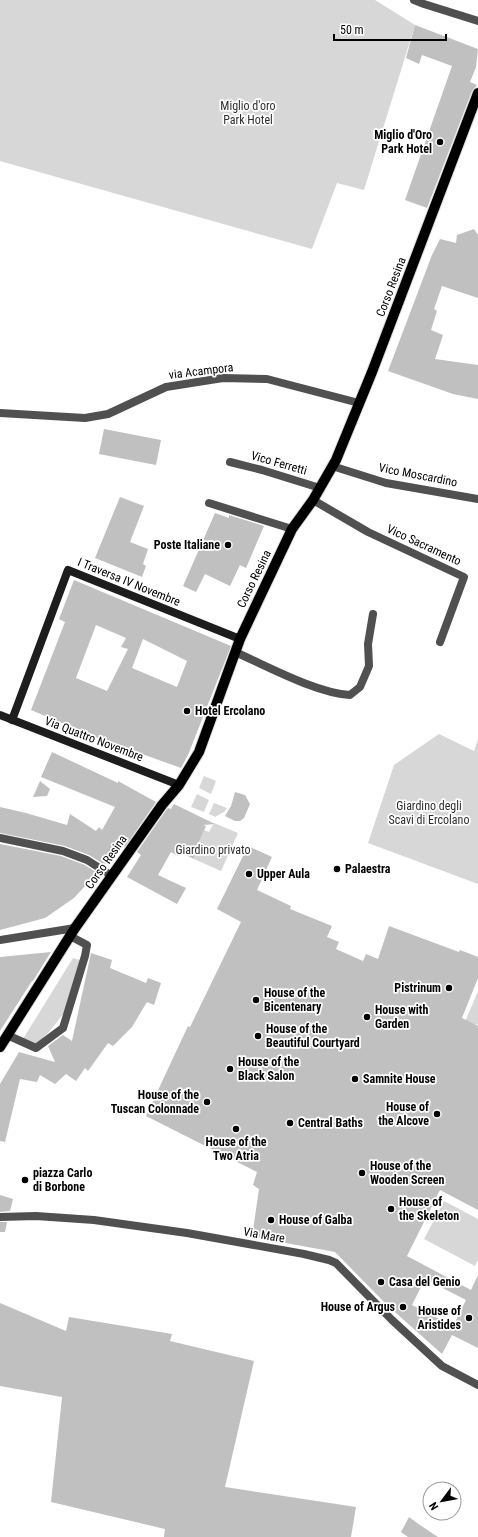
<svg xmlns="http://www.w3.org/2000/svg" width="478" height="1537" font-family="'Roboto Condensed',sans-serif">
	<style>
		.green { fill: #d7d7d7 }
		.building { fill: #c0c0c0; fill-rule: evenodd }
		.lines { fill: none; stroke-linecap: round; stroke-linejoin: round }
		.primary-casing { stroke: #dbdbdb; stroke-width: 12 }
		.street { stroke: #505050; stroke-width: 8 }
		.secondary { stroke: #1d1d1d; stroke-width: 8 }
		.primary { stroke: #000; stroke-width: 10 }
		.poi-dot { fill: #000; stroke: #fff; stroke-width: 1.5 }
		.labels { text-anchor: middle; stroke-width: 3.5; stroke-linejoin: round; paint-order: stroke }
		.park-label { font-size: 12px; fill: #2e2e2e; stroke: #fff }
		.poi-label { font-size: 12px; font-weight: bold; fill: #000; stroke: #fff; text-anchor: start }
		.street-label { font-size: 12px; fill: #000; stroke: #fff }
	</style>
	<rect width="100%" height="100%" fill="#fff"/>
	<g class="green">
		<polygon points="0,0 375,0 415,25 364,190 337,183 312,249 0,161"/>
		<polygon points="439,734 474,751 478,739 478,884 368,843 394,765"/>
		<polygon points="204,776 216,781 211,794 199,788"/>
		<polygon points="197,794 209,800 204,812 191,807"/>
		<polygon points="214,803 227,808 224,812 215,817 209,814"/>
		<polygon points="214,823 238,833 221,871 194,859 195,851 204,830 209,832"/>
		<polygon points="73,958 83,961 64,1013 49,1032 34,1046 23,1039"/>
		<polygon points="478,991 478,1025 474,1024 470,1033 462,1029"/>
		<polygon points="444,1201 478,1219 478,1260 475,1266 424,1239"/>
	</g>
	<g class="building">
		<polygon points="415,25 478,49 476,67 470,82 477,85 472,91 427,208 405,200 452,66 422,55 419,64 406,58"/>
		<polygon points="474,229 478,235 478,298 442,286 434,309 437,311 431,330 443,335 435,359 478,365 478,399 453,394 388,371 432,255 440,239 456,243 457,235"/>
		<polygon points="104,429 161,440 156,465 99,454"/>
		<polygon points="120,497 144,506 130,542 148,549 143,564 146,566 142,577 95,558"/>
		<polygon points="215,513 229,518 229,515 264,526 246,568 240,565 230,586 205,574 196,592 183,586"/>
		<path d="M74 580 231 646 188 755 181 768 92 736 31 710 65 622 59 619ZM96 625 126 638 121 647 128 649 107 691 76 678ZM143 639 187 661 177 687 132 668Z"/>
		<polygon points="52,752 118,783 118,781 156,802 125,847 122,845 105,865 89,855 65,846 0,833 0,807 26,813 67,825 70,814 96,831 99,827 102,830 115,807 41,777"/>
		<polygon points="40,781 50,789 47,796 33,797"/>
		<polygon points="235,792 245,795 250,804 244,818 240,821 235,821 225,816 231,806"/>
		<polygon points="174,804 215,824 203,825 206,826 195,851 194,859 180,852 178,856 171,852 158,875 186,888 177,904 127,877 141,855 137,852 167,809 168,808 171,809"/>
		<polygon points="0,844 61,856 85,865 97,873 74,898 45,918 0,930"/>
		<path d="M248 846 272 857 257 890 291 906 290 909 332 926 327 937 339 942 336 949 363 961 366 954 378 959 389 926 459 952 460 950 478 957V978L462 1018 478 1026V1210L440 1190 407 1256 471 1290 478 1275V1348L452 1335 442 1354 387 1305 335 1252 252 1237 259 1189 253 1185 257 1172 146 1116 188 1026 190 1027 241 922 217 909ZM425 1279 466 1300 453 1326 412 1305Z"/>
		<polygon points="51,952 33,981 32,981 0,1031 0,957"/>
		<polygon points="91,953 112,960 110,968 146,983 148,978 161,983 154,1005 147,1002 132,1027 113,1046 108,1043 88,1071 85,1068 76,1081 66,1074 55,1084 40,1075 37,1082 20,1079 5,1142 0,1141 0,1084 19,1052 55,1062 48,1046 63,1035 72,1041"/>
		<polygon points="0,1195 13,1199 10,1211 0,1212"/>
		<polygon points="0,1222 7,1222 5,1232 0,1232"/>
		<polygon points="0,1303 66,1331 69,1317 172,1334 170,1341 254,1361 225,1487 356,1507 351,1537 164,1537 165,1529 51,1502 62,1397 0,1386"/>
		<polygon points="409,1517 420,1525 438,1537 408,1537 401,1532"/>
	</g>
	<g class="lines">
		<defs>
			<polyline id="primary" points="0,1047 75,928 162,805 179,785 199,752 240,639 292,529 313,500 336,460 372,372 478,93"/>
		</defs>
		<use href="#primary" class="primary-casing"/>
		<g class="street">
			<polyline points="414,0 424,4 478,21"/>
			<polyline points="0,413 85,418 108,414 166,387 223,378 267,379 359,403"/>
			<polyline points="230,462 262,470 320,488"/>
			<polyline points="332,466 386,483 478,499"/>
			<polyline points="313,500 368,532 464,577 440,642"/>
			<polyline points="209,503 292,529"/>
			<path d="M235 652C267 666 316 693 350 695L360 687 369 666 368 644 373 614"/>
			<polyline points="0,838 63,851 87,860 112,876"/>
			<polyline points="0,940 75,928"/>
			<polyline points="7,1035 36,1048 63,1028 85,956 87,945 70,936"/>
			<polyline points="0,1217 36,1216 94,1220 187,1233 304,1254 329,1260 336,1263 392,1320 442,1366 478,1385"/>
		</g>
		<g class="secondary">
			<polyline points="0,715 179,785"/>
			<polyline points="12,720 68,570 240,639"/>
		</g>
		<use href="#primary" class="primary"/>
	</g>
	<g class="poi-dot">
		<circle cx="440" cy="142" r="4"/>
		<circle cx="228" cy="545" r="4"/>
		<circle cx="187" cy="711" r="4"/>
		<circle cx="337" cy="869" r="4"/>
		<circle cx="249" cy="874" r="4"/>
		<circle cx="449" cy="988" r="4"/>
		<circle cx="256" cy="1000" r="4"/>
		<circle cx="367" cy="1017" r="4"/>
		<circle cx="258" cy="1036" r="4"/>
		<circle cx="230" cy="1069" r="4"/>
		<circle cx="355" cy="1079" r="4"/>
		<circle cx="207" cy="1102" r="4"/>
		<circle cx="437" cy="1114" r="4"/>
		<circle cx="290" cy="1123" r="4"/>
		<circle cx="236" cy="1129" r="4"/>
		<circle cx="362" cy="1173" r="4"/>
		<circle cx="25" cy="1180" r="4"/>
		<circle cx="391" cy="1209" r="4"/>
		<circle cx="271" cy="1220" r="4"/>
		<circle cx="381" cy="1282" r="4"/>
		<circle cx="403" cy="1307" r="4"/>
		<circle cx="469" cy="1318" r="4"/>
	</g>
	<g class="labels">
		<g class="park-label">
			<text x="248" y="110">Miglio d'oro<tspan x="248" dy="14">Park Hotel</tspan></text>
			<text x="429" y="810">Giardino degli<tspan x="429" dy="14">Scavi di Ercolano</tspan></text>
			<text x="213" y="854">Giardino privato</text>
		</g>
		<g class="poi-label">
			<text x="432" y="139" text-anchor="end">Miglio d'Oro<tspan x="432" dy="14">Park Hotel</tspan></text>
			<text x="220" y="549" text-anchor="end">Poste Italiane</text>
			<text x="195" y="715">Hotel Ercolano</text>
			<text x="345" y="873">Palaestra</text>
			<text x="257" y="878">Upper Aula</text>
			<text x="441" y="992" text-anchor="end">Pistrinum</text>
			<text x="264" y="997">House of the<tspan x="264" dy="14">Bicentenary</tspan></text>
			<text x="375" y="1014">House with<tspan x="375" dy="14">Garden</tspan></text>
			<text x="266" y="1033">House of the<tspan x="266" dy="14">Beautiful Courtyard</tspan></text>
			<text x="238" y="1066">House of the<tspan x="238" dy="14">Black Salon</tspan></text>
			<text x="363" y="1083">Samnite House</text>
			<text x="199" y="1099" text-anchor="end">House of the<tspan x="199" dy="14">Tuscan Colonnade</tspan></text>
			<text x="429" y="1111" text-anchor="end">House of<tspan x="429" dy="14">the Alcove</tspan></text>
			<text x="298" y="1127">Central Baths</text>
			<text x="236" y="1146" text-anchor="middle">House of the<tspan x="236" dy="14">Two Atria</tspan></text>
			<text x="370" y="1170">House of the<tspan x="370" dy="14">Wooden Screen</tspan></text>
			<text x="33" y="1177">piazza Carlo<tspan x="33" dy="14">di Borbone</tspan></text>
			<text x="399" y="1206">House of<tspan x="399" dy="14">the Skeleton</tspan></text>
			<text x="279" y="1224">House of Galba</text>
			<text x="389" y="1286">Casa del Genio</text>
			<text x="395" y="1311" text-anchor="end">House of Argus</text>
			<text x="461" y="1315" text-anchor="end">House of<tspan x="461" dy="14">Aristides</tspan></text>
		</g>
		<g class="street-label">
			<text transform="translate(391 287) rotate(-69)" y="4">Corso Resina</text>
			<text transform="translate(201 371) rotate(-7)" y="4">via Acampora</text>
			<text transform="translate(279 463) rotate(16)" y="4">Vico Ferretti</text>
			<text transform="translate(418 475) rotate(11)" y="4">Vico Moscardino</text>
			<text transform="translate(424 545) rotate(25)" y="4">Vico Sacramento</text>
			<text transform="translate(254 579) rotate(-64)" y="4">Corso Resina</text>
			<text transform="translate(129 582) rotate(22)" y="4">I Traversa IV Novembre</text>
			<text transform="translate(94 739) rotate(21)" y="4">Via Quattro Novembre</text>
			<text transform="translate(106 862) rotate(-55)" y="4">Corso Resina</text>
			<text transform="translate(264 1235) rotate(10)" y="4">Via Mare</text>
		</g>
	</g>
	<g transform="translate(442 1501) rotate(238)"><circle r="19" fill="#ffffff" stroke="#999999"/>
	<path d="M0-3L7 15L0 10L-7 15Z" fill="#000000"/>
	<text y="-6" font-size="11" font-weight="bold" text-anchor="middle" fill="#000000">N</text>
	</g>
	<path d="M334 34v6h112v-6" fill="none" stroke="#000000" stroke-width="2"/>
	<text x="340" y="34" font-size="12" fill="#000000" stroke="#ffffff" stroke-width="3" paint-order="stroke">50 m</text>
</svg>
